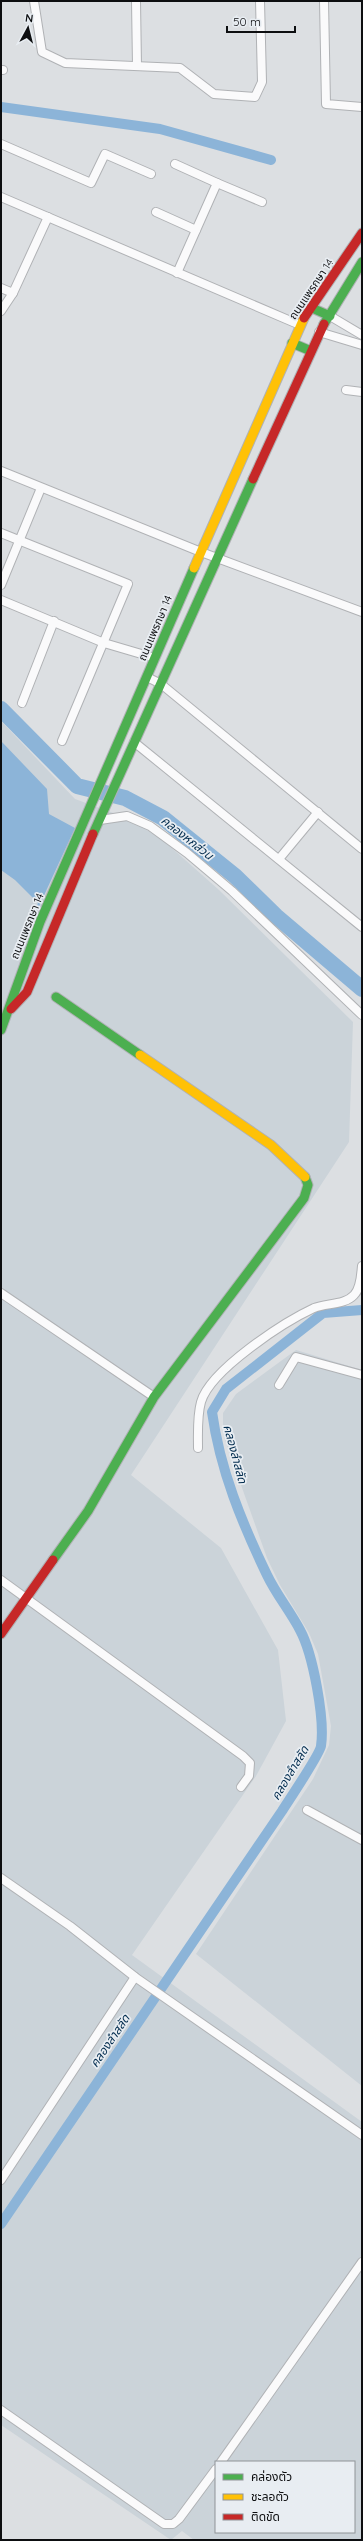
<svg xmlns="http://www.w3.org/2000/svg" width="363" height="2541" font-family="Quicksand,'Noto Sans Thai',sans-serif">
	<style>
		.built { fill: #cbd3d9; fill-rule: evenodd }
		.water { fill: #8cb4d8 }
		.lines { fill: none; stroke-linecap: round; stroke-linejoin: round }
		.canal { stroke: #8cb4d8; stroke-width: 10 }
		.river { stroke: #8cb4d8; stroke-width: 16 }
		.street-casing { stroke: #b0b2b5; stroke-width: 10 }
		.fast-casing { stroke: #b0b2b5; stroke-width: 11 }
		.slow-casing { stroke: #b0b2b5; stroke-width: 11 }
		.jam-casing { stroke: #b0b2b5; stroke-width: 11 }
		.street { stroke: #fafafb; stroke-width: 8 }
		.fast { stroke: #4caf50; stroke-width: 9 }
		.slow { stroke: #ffc107; stroke-width: 9 }
		.jam { stroke: #c62828; stroke-width: 9 }
		.labels { text-anchor: middle; stroke-width: 3.5; stroke-linejoin: round; paint-order: stroke }
		.street-label { font-size: 11px; fill: #0d0e10; stroke: #e8edf2 }
		.water-label { font-size: 12px; font-style: italic; fill: #002b4d; stroke: #e8edf2 }
	</style>
	<rect width="100%" height="100%" fill="#dcdfe2"/>
	<g class="built">
		<path d="M1 721 75 799 130 819 165 842 219 890 353 1022 349 1142 131 1475 221 1548 278 1650 286 1721 256 1776 132 1955 362 2122V2540H194L182 2531 171 2540 1 2425ZM216 2462H354V2532H216Z"/>
		<polygon points="296,1350 362,1370 362,2086 196,1954 313,1779 329,1745 331,1726 318,1654 309,1633 280,1585 267,1558 225,1440 223,1424 223,1413 236,1394"/>
	</g>
	<polygon class="water" points="1,741 47,789 49,814 75,828 30,926 38,903 15,880 1,870"/>
	<g class="lines">
		<g class="canal">
			<polyline points="1,107 160,129 271,160"/>
			<path d="M1 2224 282 1811C289 1800 320 1754 321 1746 325 1719 313 1654 300 1630 290 1611 276 1594 267 1575 242 1523 220 1470 212 1412L226 1389 323 1313 362 1310"/>
		</g>
		<polyline class="river" points="1,709 77,786 125,798 163,818 235,876 276,916 362,989"/>
		<defs>
			<g id="street">
				<polyline points="34,1 42,52 65,63 180,68 214,94 255,97 262,82 260,1"/>
				<polyline points="136,1 137,66"/>
				<polyline points="324,1 326,104 362,107"/>
				<polyline points="1,70 3,70"/>
				<polyline points="1,144 91,183 105,154 151,174"/>
				<polyline points="175,164 217,183 177,273"/>
				<polyline points="217,183 262,202"/>
				<polyline points="1,197 300,325"/>
				<polyline points="156,212 196,230"/>
				<polyline points="1,288 13,293"/>
				<polyline points="1,311 13,293 48,217"/>
				<polyline points="330,316 362,335"/>
				<polyline points="319,332 362,345"/>
				<polyline points="346,390 362,392"/>
				<polyline points="1,471 201,552 362,612"/>
				<polyline points="1,533 128,584 62,741"/>
				<polyline points="1,585 41,488"/>
				<polyline points="1,600 104,643 155,658"/>
				<polyline points="147,677 161,684 362,849"/>
				<polyline points="22,703 54,621"/>
				<polyline points="134,742 362,927"/>
				<polyline points="100,820 127,816 150,826 187,853 232,891 362,1015"/>
				<polyline points="279,859 318,812"/>
				<polyline points="1,1293 154,1397"/>
				<polyline points="279,1385 296,1357 362,1375"/>
				<path d="M198 1448C198 1434 197 1416 201 1402 210 1370 284 1322 314 1308 326 1303 345 1305 354 1295 361 1288 361 1275 362 1266"/>
				<polyline points="1,1580 243,1756 250,1763 249,1776 241,1787"/>
				<polyline points="307,1810 362,1840"/>
				<polyline points="1,1878 70,1926 135,1977 362,2135"/>
				<polyline points="1,2180 135,1977"/>
				<polyline points="1,2410 164,2524 173,2524 179,2519 216,2469"/>
				<polyline points="221,2462 362,2262"/>
			</g>
			<g id="fast">
				<polyline points="312,308 330,316"/>
				<polyline points="324,324 362,262"/>
				<polyline points="292,343 311,351"/>
				<polyline points="93,834 253,479"/>
				<polyline points="56,997 140,1055"/>
				<polyline points="1,1030 40,922 194,568"/>
				<polyline points="53,1560 88,1511 154,1397 304,1198 308,1185 305,1177"/>
			</g>
			<g id="slow">
				<polyline points="194,568 304,318"/>
				<polyline points="140,1055 271,1145 305,1177"/>
			</g>
			<g id="jam">
				<polyline points="304,318 362,233"/>
				<polyline points="253,479 324,324"/>
				<polyline points="11,1009 27,992 93,834"/>
				<polyline points="1,1634 53,1560"/>
			</g>
		</defs>
		<use href="#street" class="street-casing"/>
		<use href="#fast" class="fast-casing"/>
		<use href="#slow" class="slow-casing"/>
		<use href="#jam" class="jam-casing"/>
		<use href="#street" class="street"/>
		<use href="#fast" class="fast"/>
		<use href="#slow" class="slow"/>
		<use href="#jam" class="jam"/>
	</g>
	<g class="labels">
		<g class="street-label">
			<text transform="translate(311 289) rotate(-56)" y="4">ถนนแพรกษา 14</text>
			<text transform="translate(155 628) rotate(-67)" y="4">ถนนแพรกษา 14</text>
			<text transform="translate(27 926) rotate(-68)" y="4">ถนนแพรกษา 14</text>
		</g>
		<g class="water-label">
			<text transform="translate(187 838) rotate(38)" y="4">คลองหกส่วน</text>
			<text transform="translate(235 1454) rotate(75)" y="4">คลองลำสลัด</text>
			<text transform="translate(290 1773) rotate(-59)" y="4">คลองลำสลัด</text>
			<text transform="translate(110 2041) rotate(-56)" y="4">คลองลำสลัด</text>
		</g>
	</g>
	<rect width="363" height="2541" fill="none" stroke="#0d0e10" stroke-width="4"/>
	<rect x="215" y="2461" width="140" height="72" fill="#e8edf2" stroke="#909498"/>
	<rect x="223" y="2474" width="20" height="6" fill="#4caf50" stroke="#909498"/>
	<text x="251" y="2481" font-size="12" fill="#0d0e10">คล่องตัว</text>
	<rect x="223" y="2494" width="20" height="6" fill="#ffc107" stroke="#909498"/>
	<text x="251" y="2501" font-size="12" fill="#0d0e10">ชะลอตัว</text>
	<rect x="223" y="2514" width="20" height="6" fill="#c62828" stroke="#909498"/>
	<text x="251" y="2521" font-size="12" fill="#0d0e10">ติดขัด</text>
	<g transform="translate(28 28) rotate(7)" stroke="#e8edf2" stroke-width="3" paint-order="stroke">
	<path d="M0-3L7 15L0 10L-7 15Z" fill="#0d0e10"/>
	<text y="-6" font-size="11" font-weight="bold" text-anchor="middle" fill="#0d0e10">N</text>
	</g>
	<path d="M227 26v6h68v-6" fill="none" stroke="#0d0e10" stroke-width="2"/>
	<text x="233" y="26" font-size="12" fill="#0d0e10" stroke="#e8edf2" stroke-width="3" paint-order="stroke">50 m</text>
</svg>
